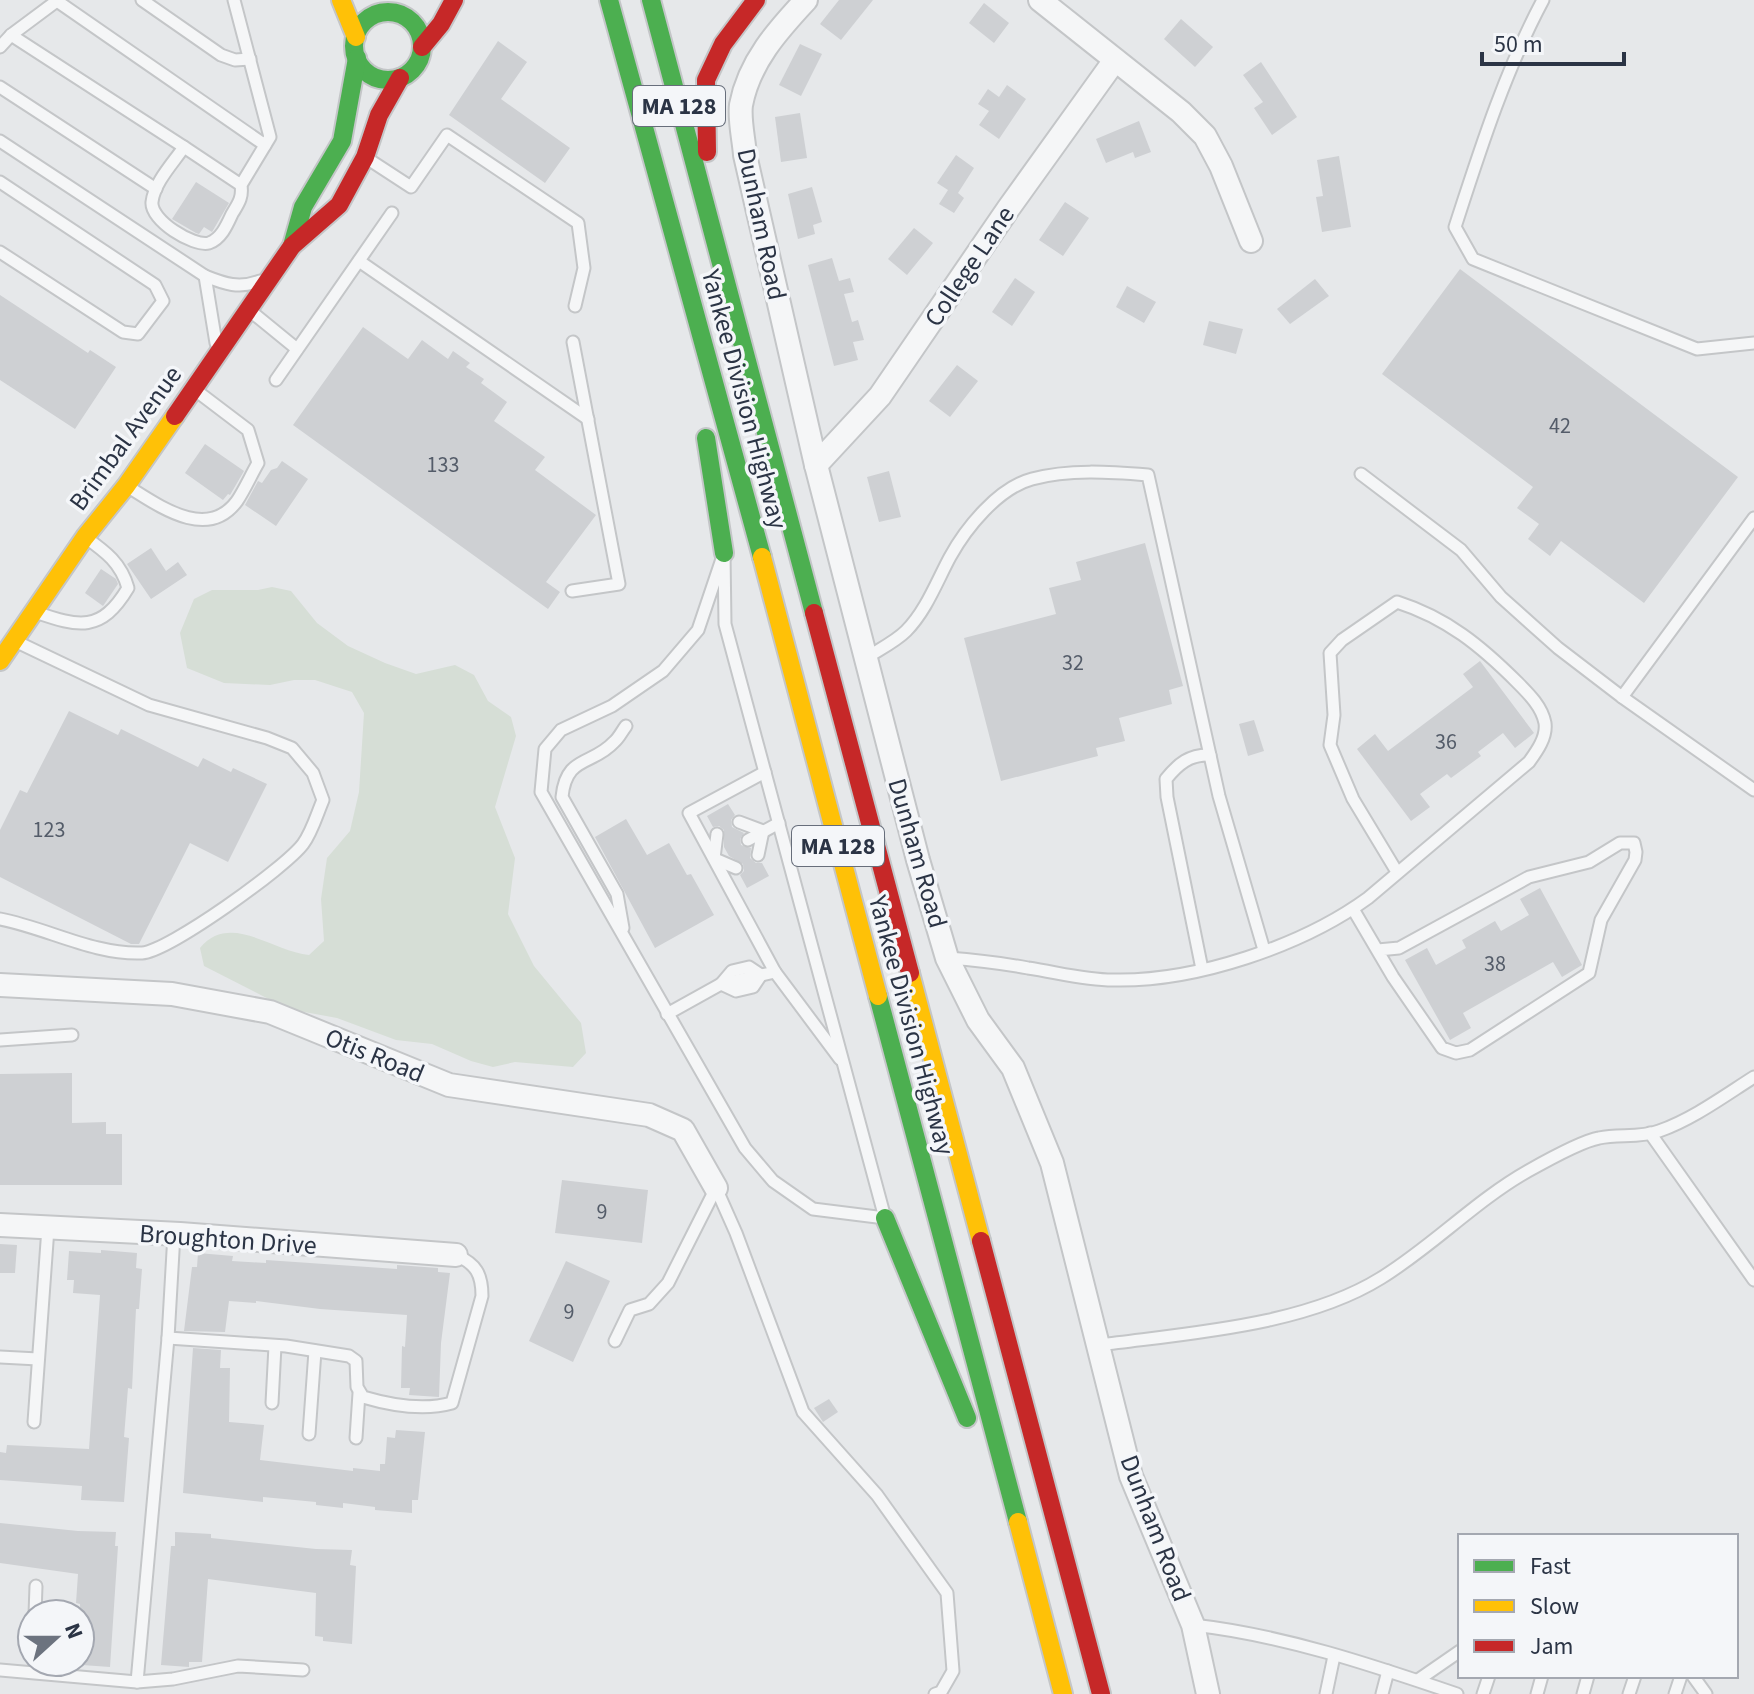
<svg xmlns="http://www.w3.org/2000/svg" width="1754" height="1694" font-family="'Source Sans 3',sans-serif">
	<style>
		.green { fill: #d6ded6 }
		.building { fill: #ced0d3 }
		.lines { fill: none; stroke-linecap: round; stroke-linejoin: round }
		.lane-casing { stroke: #c4c6c8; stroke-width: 15 }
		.street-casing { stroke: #c4c6c8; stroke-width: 26 }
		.fast-casing { stroke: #c4c6c8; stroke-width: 22 }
		.slow-casing { stroke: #c4c6c8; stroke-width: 22 }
		.jam-casing { stroke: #c4c6c8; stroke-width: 22 }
		.lane { stroke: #f5f6f7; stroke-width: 11 }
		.street { stroke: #f5f6f7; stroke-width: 22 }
		.fast { stroke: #4caf50; stroke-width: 18 }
		.slow { stroke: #ffc107; stroke-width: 18 }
		.jam { stroke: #c62828; stroke-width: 18 }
		.labels { text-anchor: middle; stroke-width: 7; stroke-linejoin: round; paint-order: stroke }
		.number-label { font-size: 22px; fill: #545c69 }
		.shield { fill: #f4f6f9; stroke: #676e7b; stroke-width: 2 }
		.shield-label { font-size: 24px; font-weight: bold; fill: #2b3445 }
		.street-label { font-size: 26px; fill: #2b3445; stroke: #f4f6f9 }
	</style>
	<rect width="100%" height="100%" fill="#e6e8ea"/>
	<path class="green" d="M272 587 291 591 317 623 348 646 385 663 416 674 455 665 474 675 488 701 511 717 516 736 495 807 515 858 508 914 534 966 581 1023 586 1053 573 1067 515 1062 493 1067 471 1061 432 1044 396 1040 337 1018 288 1009 204 966 200 948C230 912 272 951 309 955L324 941 321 899 327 858 350 831 359 792 364 713 352 692 315 680H294L270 685 224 683 187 668 180 633 194 599 212 590H258Z"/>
	<g class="building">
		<polygon points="839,0 873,0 841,40 820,24"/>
		<polygon points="984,3 1009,23 994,43 969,23"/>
		<polygon points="1181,19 1213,47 1195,67 1164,39"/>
		<polygon points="498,41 527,62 501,99 570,148 545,183 449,115"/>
		<polygon points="800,44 822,54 801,96 779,85"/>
		<polygon points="1261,62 1297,117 1272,135 1254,108 1263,102 1243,75"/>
		<polygon points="1007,85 1026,99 999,139 979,125 989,111 978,104 988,89 999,97"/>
		<polygon points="800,113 807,158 781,162 775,117"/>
		<polygon points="1139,121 1151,152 1135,158 1133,152 1106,163 1096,139"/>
		<polygon points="956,155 974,168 958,193 964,198 954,213 939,204 948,190 937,183"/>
		<polygon points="1339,156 1351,227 1322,232 1316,197 1323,196 1317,160"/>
		<polygon points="196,182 229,203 212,232 204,227 199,234 196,233 172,219"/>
		<polygon points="812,187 822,222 813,225 815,234 798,239 788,194"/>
		<polygon points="1065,202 1089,218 1063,256 1039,240"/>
		<polygon points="914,228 933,243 907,275 888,259"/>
		<polygon points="832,258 839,281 850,278 854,292 844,294 852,322 858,320 864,340 853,342 858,360 834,366 808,265"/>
		<polygon points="1460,269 1738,477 1644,603 1561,541 1550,556 1528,539 1539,524 1517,508 1533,487 1382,374"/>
		<polygon points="1015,278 1035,292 1012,326 992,312"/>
		<polygon points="1315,279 1329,296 1290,324 1277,309"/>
		<polygon points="1127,286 1156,302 1144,323 1116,307"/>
		<polygon points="0,295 88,353 90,350 116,367 75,429 0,380"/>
		<polygon points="1209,321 1243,329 1236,354 1203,345"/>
		<polygon points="363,327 408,359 422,340 448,359 453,351 470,363 466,367 484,379 481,383 507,402 494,421 545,457 535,470 596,515 546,582 560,592 548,609 293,425"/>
		<polygon points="957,365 978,381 950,417 929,401"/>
		<polygon points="205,444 244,471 230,495 228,494 223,500 185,473"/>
		<polygon points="282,461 308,479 276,526 245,505 258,481 262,483 271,470 277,468"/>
		<polygon points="889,471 901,517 879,522 867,477"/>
		<polygon points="1145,543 1183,686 1169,690 1172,704 1119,718 1125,741 1096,748 1098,756 1001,781 964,638 1056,614 1049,588 1081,580 1076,562"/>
		<polygon points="151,548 166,571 178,562 187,575 151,599 127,564"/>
		<polygon points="101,569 116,579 118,584 103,606 85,593"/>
		<polygon points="1480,661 1534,733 1515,748 1503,733 1478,752 1481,756 1451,778 1447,774 1420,794 1430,807 1411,821 1357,749 1375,734 1388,751 1473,687 1463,674"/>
		<polygon points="69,711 118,735 121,729 198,767 203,758 231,772 233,768 267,784 228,862 190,843 139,944 131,944 0,877 0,830 20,790 27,793"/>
		<polygon points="1254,720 1264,751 1248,756 1239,724"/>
		<polygon points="728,804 735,815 731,820 732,827 744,833 740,839 741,845 751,848 750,858 756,863 762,863 769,876 747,888 740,875 744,871 743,864 729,856 724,847 724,830 719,826 713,827 707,816"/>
		<polygon points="626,819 647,855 669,843 687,875 691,874 714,915 655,948 595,837"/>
		<polygon points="1540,888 1582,965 1562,977 1553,962 1463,1013 1471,1028 1450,1040 1405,960 1427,948 1436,965 1466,948 1462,940 1495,921 1501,931 1529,915 1520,899"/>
		<polygon points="72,1073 72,1123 106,1122 106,1134 122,1134 122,1185 0,1185 0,1074"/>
		<polygon points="562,1180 648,1190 642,1243 555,1233"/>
		<polygon points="0,1244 17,1245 15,1273 0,1273"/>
		<polygon points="101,1250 137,1253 136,1268 142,1269 139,1309 136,1309 132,1389 128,1388 124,1437 129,1438 124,1502 81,1500 82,1486 0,1480 0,1452 6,1453 7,1445 89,1449 100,1295 73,1293 74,1280 67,1280 69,1251 101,1253"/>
		<polygon points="198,1253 233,1256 232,1261 266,1263 266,1260 397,1269 397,1265 438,1268 438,1272 450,1273 441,1343 439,1397 409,1395 410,1388 401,1388 402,1346 405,1347 407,1315 320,1309 256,1301 256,1303 229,1301 225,1332 184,1331 192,1267 197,1267"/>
		<polygon points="566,1261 610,1281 573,1362 529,1341"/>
		<polygon points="193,1348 221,1350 220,1368 230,1368 229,1422 264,1425 260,1460 353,1471 353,1468 380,1471 380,1464 385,1464 387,1437 395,1438 396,1430 425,1432 418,1500 412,1500 412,1513 375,1510 375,1507 343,1503 343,1508 316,1505 316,1502 263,1497 263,1502 183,1493"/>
		<polygon points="829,1399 838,1412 823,1422 814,1408"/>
		<polygon points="0,1523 78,1531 116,1532 115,1546 118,1546 110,1667 82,1665 80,1604 76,1603 78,1574 0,1563"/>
		<polygon points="175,1532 211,1534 211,1538 316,1549 352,1550 350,1565 356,1566 352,1644 323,1641 323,1637 315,1636 316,1593 208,1579 202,1662 189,1662 189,1667 161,1665 171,1546 175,1546"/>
	</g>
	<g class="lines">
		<defs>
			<g id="lane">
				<polyline points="142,0 221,55 235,60 250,59"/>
				<path d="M234 0 270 137 241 185 184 147C173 163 154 183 152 202 150 220 193 247 209 243 221 239 227 225 232 214 238 204 243 198 241 185"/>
				<path d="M1543 0C1505 71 1480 150 1455 227L1473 259 1697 349 1754 343"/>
				<polyline points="57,1 265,145"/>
				<polyline points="11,35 184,147"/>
				<polyline points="0,47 11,35 58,0"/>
				<polyline points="0,87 156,189"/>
				<path d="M0 141 205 276C225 284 239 289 260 281"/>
				<polyline points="365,157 411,187 447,135 578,223 584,268 575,306"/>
				<polyline points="0,182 155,285 163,301 138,334 123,332 0,252"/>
				<polyline points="359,261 588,419"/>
				<polyline points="205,276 216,343"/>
				<polyline points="248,309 297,349"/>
				<polyline points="276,380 392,213"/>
				<polyline points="1361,474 1461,550 1501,597 1558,648 1622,697 1754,790"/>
				<path d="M127 486C158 505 207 542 237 501 245 489 251 475 258 463L248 430 194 389"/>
				<polygon points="724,553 725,624 885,1218 813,1209 773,1181 745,1148 541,792 545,749 561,730 612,706 663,671 698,630"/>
				<polyline points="572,591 619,584 573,342"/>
				<path d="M35 612C79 627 101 633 128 588 121 563 106 552 85 537"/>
				<path d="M866 658C878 650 895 642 906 631 926 611 937 581 950 557 966 528 998 488 1032 479 1069 469 1110 472 1148 475L1219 796 1264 950"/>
				<polyline points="1622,697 1754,518"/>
				<polyline points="765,772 689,813 775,972 840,1059"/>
				<polyline points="739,822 763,831 758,855"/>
				<polyline points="748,840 779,823"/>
				<polyline points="714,858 717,834"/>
				<polyline points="715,859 736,868"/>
				<polyline points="1353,909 1393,977 1442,1048 1456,1053 1470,1050 1589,973 1601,920 1635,860 1636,852 1634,843 1620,843 1589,862 1529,877 1399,948 1378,950"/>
				<path d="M0 919C47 928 94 955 142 953 169 951 285 868 303 844 312 832 317 814 323 800L313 773 292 748 267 738 149 705 15 641"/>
				<path d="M623 928 617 894 562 797C566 755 592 766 614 742 619 738 622 731 626 726"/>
				<path d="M948 958C975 960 1001 963 1028 968 1056 972 1084 980 1113 980 1195 982 1302 946 1368 898L1529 762C1537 751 1547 737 1545 723 1542 707 1529 694 1518 683 1481 646 1447 618 1397 602L1342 640 1330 653 1334 715 1330 745 1353 799 1397 872"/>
				<polygon points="749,967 761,975 753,987 736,991 721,984 732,971"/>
				<path d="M1202 969 1167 797 1166 779C1178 764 1190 754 1210 755"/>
				<polyline points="667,1014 721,984 775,972"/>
				<polyline points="0,1040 72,1035"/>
				<polyline points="1650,1133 1754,1280"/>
				<polyline points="716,1188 736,1233 803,1412 877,1495 947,1593 953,1671 941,1692 935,1694"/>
				<path d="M168 1338 286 1346 349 1356 356 1361 357 1387 363 1397C390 1405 424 1411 452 1403L482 1296C482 1274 476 1264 456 1255"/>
				<polyline points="615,1341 630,1310 649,1304 668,1283 716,1188"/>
				<path d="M1100 1345C1188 1333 1304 1326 1381 1278 1433 1246 1475 1201 1528 1171 1544 1162 1582 1141 1599 1138 1619 1134 1640 1138 1659 1131 1693 1119 1724 1096 1754 1077"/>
				<polyline points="0,1357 38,1359"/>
				<polyline points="272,1403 275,1346"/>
				<polyline points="34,1422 48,1228"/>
				<polyline points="309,1434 315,1351"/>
				<polyline points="356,1438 359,1393"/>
				<polyline points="35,1614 36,1586"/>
				<path d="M1193 1625C1283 1635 1372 1665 1457 1694"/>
				<polyline points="0,1670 137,1682 173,1679 238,1666 303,1670"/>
				<polyline points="1693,1676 1706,1694"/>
				<polyline points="1418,1680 1460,1651"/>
				<polyline points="137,1682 168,1338 174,1234"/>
				<polyline points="1326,1694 1334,1656"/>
				<polyline points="1382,1694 1388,1671"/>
				<polyline points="1483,1694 1489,1676"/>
				<polyline points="1537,1694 1542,1676"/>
				<polyline points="1583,1694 1588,1676"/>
				<polyline points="1629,1694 1635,1676"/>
				<polyline points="1675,1694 1681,1676"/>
			</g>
			<g id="street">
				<path d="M806 0C778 30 749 62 741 105 739 120 744 140 745 155L816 465 918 860 947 958 978 1020 1013 1068 1052 1163 1131 1476 1193 1625 1208 1694"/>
				<polyline points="1040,0 1181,112 1205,136 1221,166 1251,241"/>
				<polyline points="816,465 880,396 1008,209 1115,60"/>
				<polyline points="0,985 172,994 270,1012 449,1085 649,1115 683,1130 716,1188"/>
				<polyline points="0,1225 180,1234 456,1255"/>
			</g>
			<g id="fast">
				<polyline points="609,0 762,557"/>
				<polyline points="651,0 814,613"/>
				<circle cx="388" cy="46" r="34"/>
				<polyline points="292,246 303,207 342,141 357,58"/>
				<polyline points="706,438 724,553"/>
				<polyline points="878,996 1018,1522"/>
				<polyline points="885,1218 967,1418"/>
			</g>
			<g id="slow">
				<polyline points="341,0 356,37"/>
				<polyline points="762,557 878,996"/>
				<polyline points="0,661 85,537 126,486 175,416"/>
				<polyline points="910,973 981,1241"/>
				<polyline points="1018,1522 1063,1694"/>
			</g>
			<g id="jam">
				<polyline points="422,47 441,24 454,0"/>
				<polyline points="707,152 706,80 723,44 756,0"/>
				<polyline points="175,416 292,246 339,205 365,157 379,115 400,78"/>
				<polyline points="814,613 910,973"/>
				<polyline points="981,1241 1101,1694"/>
			</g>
		</defs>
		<use href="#lane" class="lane-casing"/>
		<use href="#street" class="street-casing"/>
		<use href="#fast" class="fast-casing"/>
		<use href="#slow" class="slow-casing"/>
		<use href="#jam" class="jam-casing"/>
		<use href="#lane" class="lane"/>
		<use href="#street" class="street"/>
		<use href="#fast" class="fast"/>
		<use href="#slow" class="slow"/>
		<use href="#jam" class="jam"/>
	</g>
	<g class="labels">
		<g class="number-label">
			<text x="1560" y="433">42</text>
			<text x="443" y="472">133</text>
			<text x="1073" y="670">32</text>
			<text x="1446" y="749">36</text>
			<text x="49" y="837">123</text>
			<text x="1495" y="971">38</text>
			<text x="602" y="1219">9</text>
			<text x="569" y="1319">9</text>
		</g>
		<g class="shield">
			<rect x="633" y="86" width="92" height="40" rx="6"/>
			<rect x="792" y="826" width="92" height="40" rx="6"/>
		</g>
		<g class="shield-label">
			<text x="679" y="114">MA 128</text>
			<text x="838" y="854">MA 128</text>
		</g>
		<g class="street-label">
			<text transform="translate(762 224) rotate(78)" y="9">Dunham Road</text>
			<text transform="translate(969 266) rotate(-56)" y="9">College Lane</text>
			<text transform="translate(745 399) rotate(75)" y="9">Yankee Division Highway</text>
			<text transform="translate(125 438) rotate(-54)" y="9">Brimbal Avenue</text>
			<text transform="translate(918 853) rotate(74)" y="9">Dunham Road</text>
			<text transform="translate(912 1025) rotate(75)" y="9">Yankee Division Highway</text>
			<text transform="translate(375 1055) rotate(22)" y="9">Otis Road</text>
			<text transform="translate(228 1239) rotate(4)" y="9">Broughton Drive</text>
			<text transform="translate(1156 1528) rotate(69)" y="9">Dunham Road</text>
		</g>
	</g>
	<rect x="1458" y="1534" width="280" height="144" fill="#f4f6f9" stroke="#a4a8b1" stroke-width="2"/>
	<rect x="1474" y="1560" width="40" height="12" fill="#4caf50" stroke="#a4a8b1" stroke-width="2"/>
	<text x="1530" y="1574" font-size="24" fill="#2b3445">Fast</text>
	<rect x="1474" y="1600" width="40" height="12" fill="#ffc107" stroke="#a4a8b1" stroke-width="2"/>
	<text x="1530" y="1614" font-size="24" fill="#2b3445">Slow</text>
	<rect x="1474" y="1640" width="40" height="12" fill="#c62828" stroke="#a4a8b1" stroke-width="2"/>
	<text x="1530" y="1654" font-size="24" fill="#2b3445">Jam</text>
	<g transform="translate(56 1638) rotate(69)"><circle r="38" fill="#f4f6f9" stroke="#a4a8b1" stroke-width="2"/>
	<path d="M0-6L14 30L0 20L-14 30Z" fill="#6c737f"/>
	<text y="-12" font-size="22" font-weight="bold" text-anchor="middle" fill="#2b3445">N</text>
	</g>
	<path d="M1482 52v12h142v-12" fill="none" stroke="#2b3445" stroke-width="4"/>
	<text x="1494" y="52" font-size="24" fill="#2b3445" stroke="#f4f6f9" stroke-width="6" paint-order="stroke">50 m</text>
</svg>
